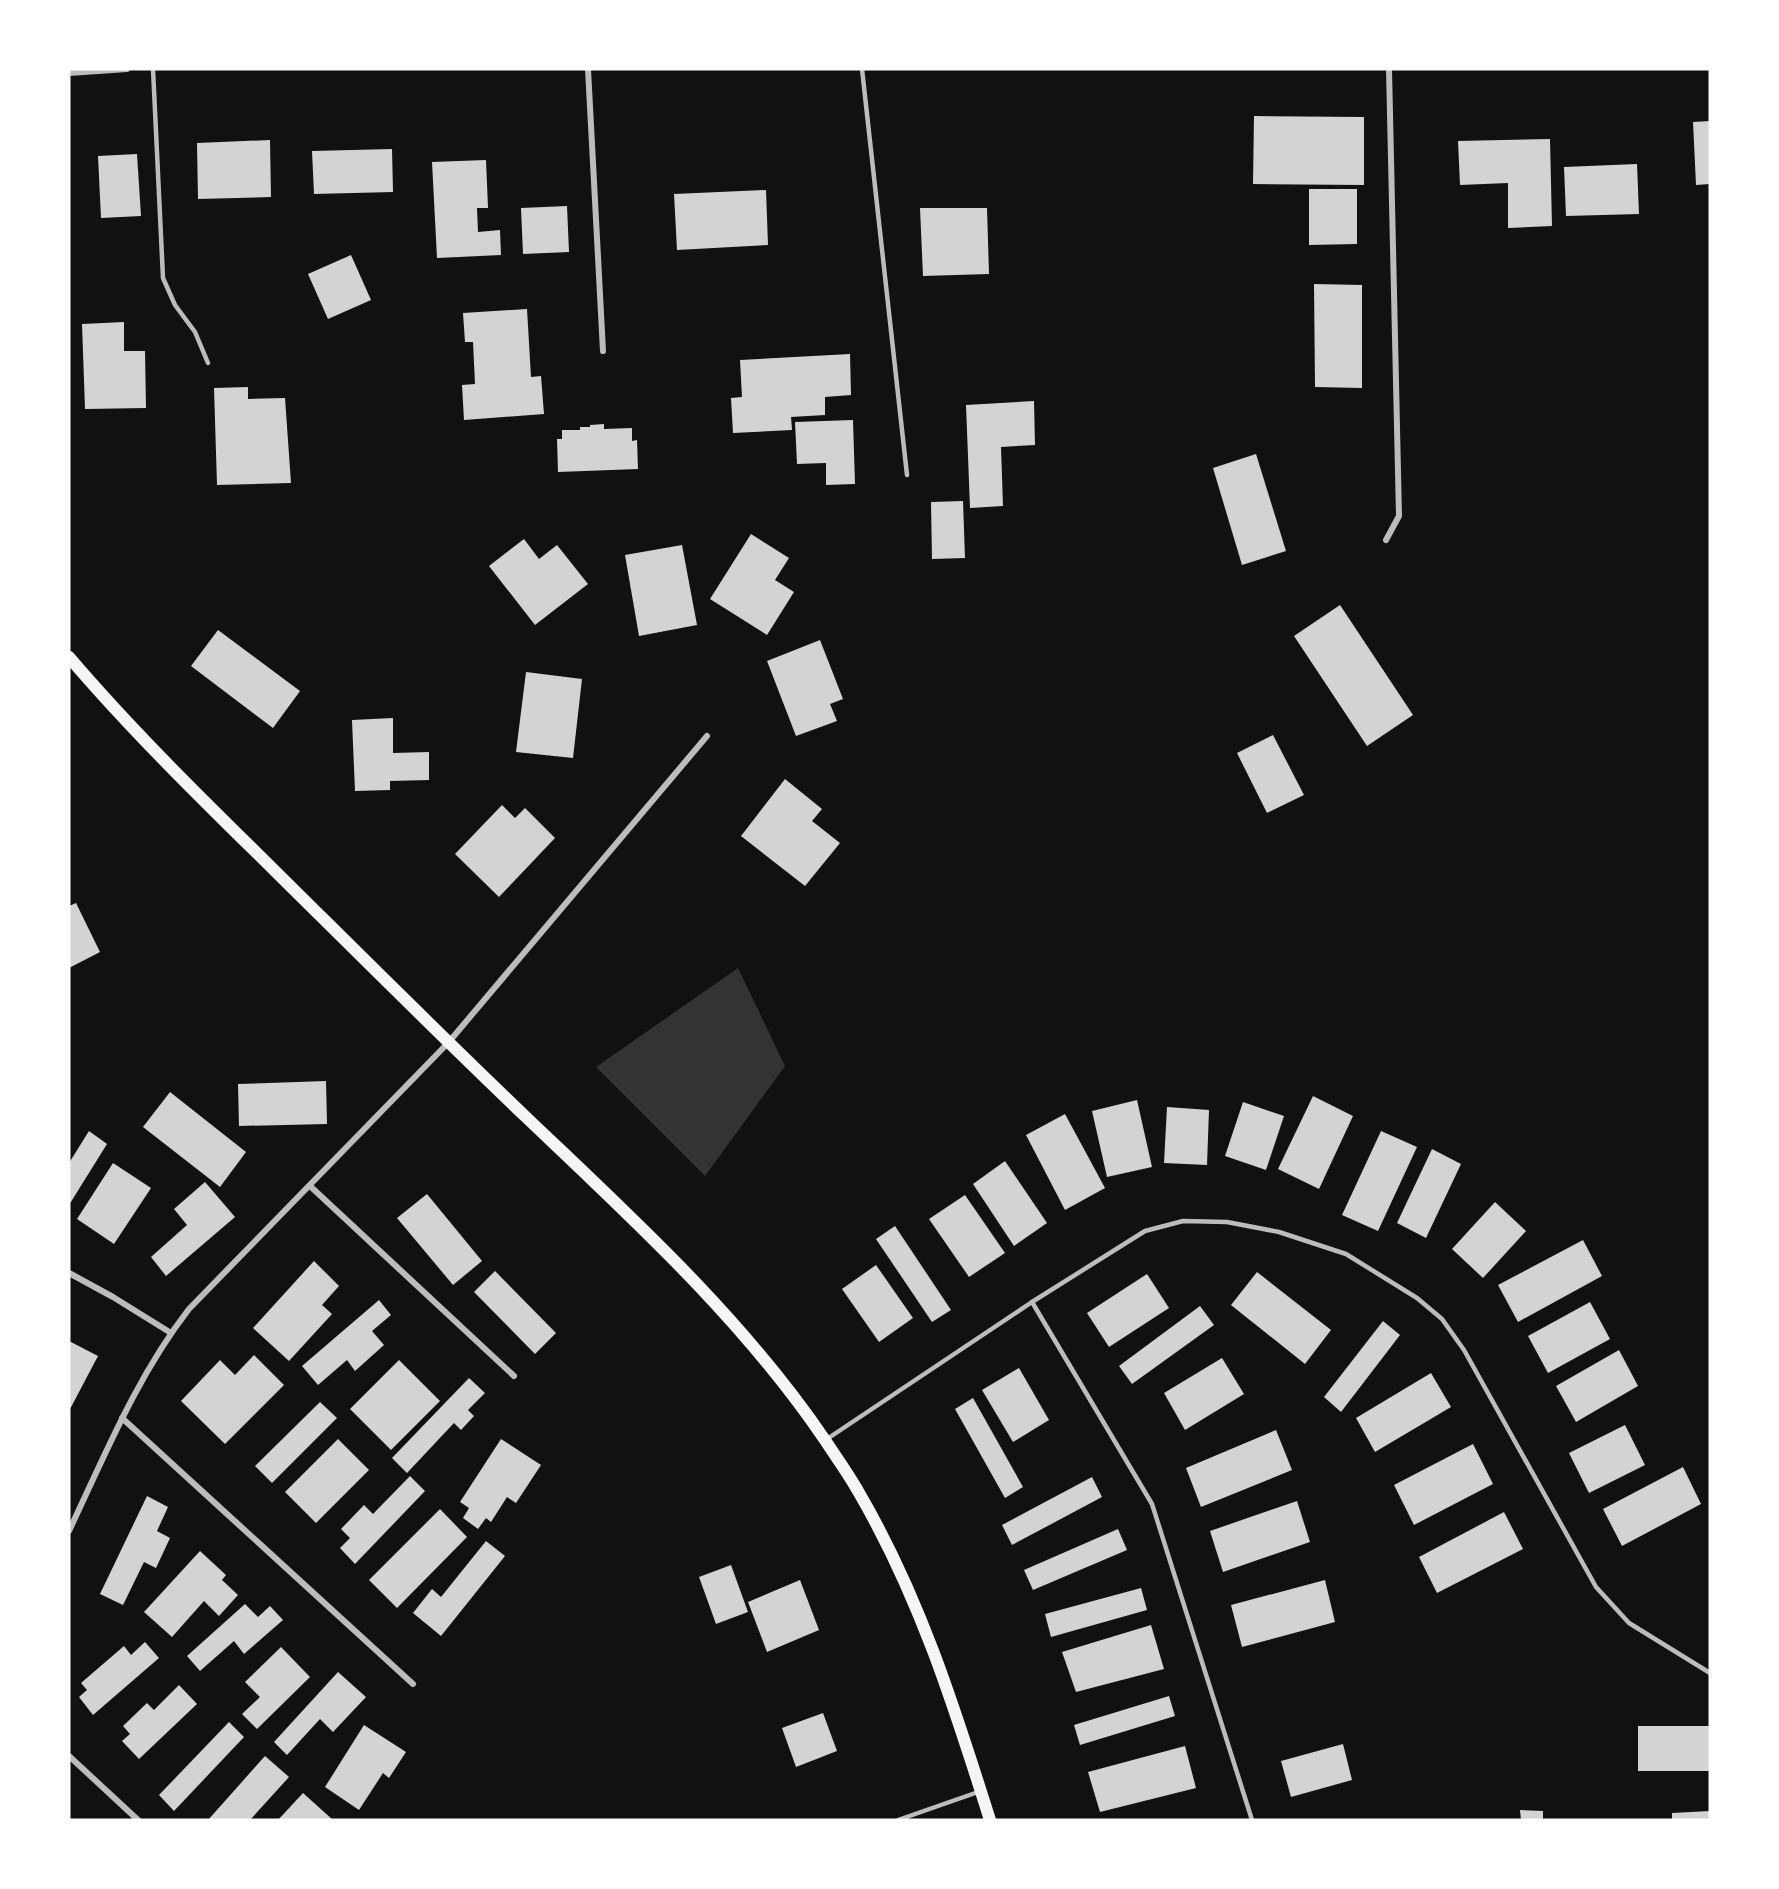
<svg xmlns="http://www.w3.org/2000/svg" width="1779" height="1889" font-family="'Fira Sans',sans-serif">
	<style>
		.water { fill: #333 }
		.building { fill: #d3d3d3 }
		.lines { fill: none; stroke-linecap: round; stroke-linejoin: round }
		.service { stroke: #bcbcbc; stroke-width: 4.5 }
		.minor { stroke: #bcbcbc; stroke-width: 6 }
		.secondary { stroke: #f5f5f5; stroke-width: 12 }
	</style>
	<rect width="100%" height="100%" fill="#111"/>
	<polygon class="water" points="738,968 785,1066 705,1176 596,1067"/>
	<g class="building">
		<polygon points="1254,116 1364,117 1364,185 1253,184"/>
		<polygon points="1710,121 1710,184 1696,185 1693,122"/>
		<polygon points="1550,139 1552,226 1508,228 1508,183 1460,185 1458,141"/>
		<polygon points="270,140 271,197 198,199 197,143"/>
		<polygon points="392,149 393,192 314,194 312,151"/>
		<polygon points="137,154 141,216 101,218 98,156"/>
		<polygon points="486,160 488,208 477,208 478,232 500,230 501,255 437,258 432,162"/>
		<polygon points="1637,164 1639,214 1566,216 1564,167"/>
		<polygon points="1309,189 1357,189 1357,244 1309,245"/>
		<polygon points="766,190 768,245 677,250 674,194"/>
		<polygon points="567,206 569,252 523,254 521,208"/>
		<polygon points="920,208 987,208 989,274 923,276"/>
		<polygon points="351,255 371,300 328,319 308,274"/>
		<polygon points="1314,284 1362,285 1362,388 1315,387"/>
		<polygon points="527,309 531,377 541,376 544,414 464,420 462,385 475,384 473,342 465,342 463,313"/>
		<polygon points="124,322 124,351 145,351 146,408 85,409 82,324"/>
		<polygon points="850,354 851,395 825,397 825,415 791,417 792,430 733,433 731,398 742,397 740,360"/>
		<polygon points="248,387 248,399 285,398 291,483 217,485 214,388"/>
		<polygon points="1034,401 1035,445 1001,447 1003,506 970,508 966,405"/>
		<polygon points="853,420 855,484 826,485 826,463 797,464 795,422"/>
		<polygon points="604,424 604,429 632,428 632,441 637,440 638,469 558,472 557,439 562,439 562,430 580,430 580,427 590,427 590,425"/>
		<polygon points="1256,454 1286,551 1242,565 1213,468"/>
		<polygon points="963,501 965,558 932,559 931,502"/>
		<polygon points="751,534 789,558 775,580 794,592 767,635 710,599"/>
		<polygon points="524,539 539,559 557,545 588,584 535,625 489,566"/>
		<polygon points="682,545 697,625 639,636 625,555"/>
		<polygon points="1340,605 1413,715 1367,746 1294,636"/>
		<polygon points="218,630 300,691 273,728 191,666"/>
		<polygon points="820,640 843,699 830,704 837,721 796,736 767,661"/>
		<polygon points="526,672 582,679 573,758 516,752"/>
		<polygon points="393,718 393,753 429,752 429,780 390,781 390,790 355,791 352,720"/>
		<polygon points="1273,735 1304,795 1267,813 1237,753"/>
		<polygon points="785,779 822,809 812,821 840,843 805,886 741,836"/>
		<polygon points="502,805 515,818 525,808 555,838 499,897 455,854"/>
		<polygon points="76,903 100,952 69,968 69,906"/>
		<polygon points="326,1081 327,1124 239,1126 238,1084"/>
		<polygon points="170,1092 246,1152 220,1187 143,1127"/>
		<polygon points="1313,1096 1353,1116 1319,1189 1278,1169"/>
		<polygon points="1137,1100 1152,1167 1107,1177 1092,1111"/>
		<polygon points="1243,1102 1284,1116 1266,1170 1225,1156"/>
		<polygon points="1167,1107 1209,1110 1207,1165 1164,1163"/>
		<polygon points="1065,1114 1105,1188 1065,1210 1026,1135"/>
		<polygon points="89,1131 107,1144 69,1205 69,1163"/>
		<polygon points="1381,1131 1417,1147 1378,1231 1342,1215"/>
		<polygon points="1432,1149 1461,1164 1426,1238 1397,1223"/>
		<polygon points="1005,1161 1047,1223 1014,1246 973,1184"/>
		<polygon points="113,1163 151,1188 114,1244 77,1219"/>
		<polygon points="205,1182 235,1217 166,1276 151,1257 187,1225 174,1209"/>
		<polygon points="427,1194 482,1261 453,1285 397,1218"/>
		<polygon points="965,1195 1005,1253 969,1277 929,1219"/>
		<polygon points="1495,1202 1526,1231 1483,1278 1452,1249"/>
		<polygon points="895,1226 951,1310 932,1322 876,1239"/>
		<polygon points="1583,1240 1602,1276 1518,1322 1498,1285"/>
		<polygon points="314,1261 339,1286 322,1305 332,1314 289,1361 253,1328"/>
		<polygon points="876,1265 913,1318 879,1342 842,1289"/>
		<polygon points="495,1271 556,1333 535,1354 474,1292"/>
		<polygon points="1257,1272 1331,1330 1305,1364 1231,1305"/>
		<polygon points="1147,1274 1169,1308 1109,1347 1087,1313"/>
		<polygon points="379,1300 391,1315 372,1331 384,1345 355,1371 347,1360 318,1385 302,1366"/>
		<polygon points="1590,1302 1610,1339 1548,1373 1528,1336"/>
		<polygon points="1200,1306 1214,1325 1132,1384 1119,1366"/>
		<polygon points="1383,1321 1400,1335 1341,1412 1324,1397"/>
		<polygon points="69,1341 98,1356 69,1411"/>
		<polygon points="1619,1350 1638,1386 1576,1422 1556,1386"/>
		<polygon points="254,1355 284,1385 225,1444 181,1401 220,1360 235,1375"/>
		<polygon points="1222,1358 1244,1394 1185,1430 1164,1393"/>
		<polygon points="399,1360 440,1401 391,1450 350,1409"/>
		<polygon points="1019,1368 1049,1420 1013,1442 982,1390"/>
		<polygon points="1431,1373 1451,1407 1375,1452 1356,1418"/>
		<polygon points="469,1378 485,1393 468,1410 474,1416 461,1430 454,1423 407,1473 392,1458"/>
		<polygon points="973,1398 1023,1487 1005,1498 955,1409"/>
		<polygon points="320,1402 337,1418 272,1483 255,1466"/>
		<polygon points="1625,1425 1645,1465 1589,1493 1569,1453"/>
		<polygon points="1276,1430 1292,1470 1201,1507 1186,1468"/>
		<polygon points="338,1439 369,1470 316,1523 285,1492"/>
		<polygon points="501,1439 541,1465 516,1503 507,1497 491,1522 486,1518 478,1529 463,1518 469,1508 460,1502"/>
		<polygon points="1473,1444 1493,1484 1414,1525 1394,1485"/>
		<polygon points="1683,1467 1701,1504 1622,1546 1603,1509"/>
		<polygon points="410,1476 425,1491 355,1564 340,1548 350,1538 341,1529 364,1505 373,1514"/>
		<polygon points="1092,1477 1102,1497 1012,1545 1002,1525"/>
		<polygon points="147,1496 168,1507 157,1531 170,1538 156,1568 144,1562 123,1605 100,1594"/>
		<polygon points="1297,1501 1310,1542 1223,1572 1210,1531"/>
		<polygon points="440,1509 467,1537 397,1608 369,1580"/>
		<polygon points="1504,1512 1523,1549 1437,1593 1419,1557"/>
		<polygon points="1118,1529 1127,1550 1033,1590 1024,1570"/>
		<polygon points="486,1541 505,1556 441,1636 413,1613 432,1589 441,1597"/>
		<polygon points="200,1551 226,1575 222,1580 238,1595 219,1616 204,1601 172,1637 144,1612"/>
		<polygon points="731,1565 748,1612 716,1624 699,1577"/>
		<polygon points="800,1580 819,1630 767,1652 748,1602"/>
		<polygon points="1325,1580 1335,1622 1242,1647 1231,1605"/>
		<polygon points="1141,1588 1147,1610 1051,1637 1045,1614"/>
		<polygon points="245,1604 258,1617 270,1606 283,1620 244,1654 234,1641 200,1671 187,1656"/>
		<polygon points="1151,1625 1164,1669 1076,1692 1062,1652"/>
		<polygon points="145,1642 159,1658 93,1715 79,1697 87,1690 81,1683 124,1646 131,1655"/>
		<polygon points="281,1647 310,1677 257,1729 242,1714 260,1697 245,1682"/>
		<polygon points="338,1672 366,1697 333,1732 320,1719 287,1755 274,1742"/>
		<polygon points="179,1685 197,1704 139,1759 122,1741 130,1734 123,1726 147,1703 154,1710"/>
		<polygon points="1169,1696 1175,1716 1080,1745 1074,1725"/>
		<polygon points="823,1713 837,1751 796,1767 782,1728"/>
		<polygon points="229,1722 244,1737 174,1811 159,1795"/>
		<polygon points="364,1725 406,1752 389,1778 383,1773 359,1810 325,1787"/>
		<rect x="1638" y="1726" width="72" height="45"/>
		<polygon points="1343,1744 1352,1780 1291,1797 1281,1761"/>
		<polygon points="1185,1746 1196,1788 1100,1812 1088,1772"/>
		<polygon points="265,1756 289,1777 250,1820 208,1820"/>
		<polygon points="303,1793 333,1820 278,1820"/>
		<polygon points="1520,1810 1543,1811 1543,1820 1521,1820"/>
		<polygon points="1710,1811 1710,1820 1672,1820 1672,1813"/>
	</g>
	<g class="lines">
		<g class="service">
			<polyline points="153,69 163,278 175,305 195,332 208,363"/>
			<polyline points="862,69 907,475"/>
			<polyline points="1032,1302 1145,1231 1183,1221 1227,1222 1279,1232 1346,1254 1417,1298 1442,1319 1464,1350 1596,1587 1629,1623 1710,1673"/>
			<polyline points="827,1439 1032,1302 1152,1504 1252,1820"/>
			<polyline points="898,1820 981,1791"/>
		</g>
		<g class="minor">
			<polyline points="588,69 603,351"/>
			<polyline points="69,73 127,69"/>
			<polyline points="1386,540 1399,516 1389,69"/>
			<polyline points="310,1186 514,1376"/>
			<polyline points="69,1273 113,1297 171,1333"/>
			<polyline points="122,1418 413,1684"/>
			<path d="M69 1531C105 1455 137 1376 189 1309L448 1043 707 736"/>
			<polyline points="69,1756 138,1820"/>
		</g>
		<path class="secondary" d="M69 657C133 732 204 801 274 870 358 953 442 1037 528 1119 634 1220 742 1318 825 1440 836 1457 848 1473 858 1491 919 1595 954 1706 990 1820"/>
	</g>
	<rect width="1779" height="1889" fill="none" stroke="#ffffff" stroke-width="141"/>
</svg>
